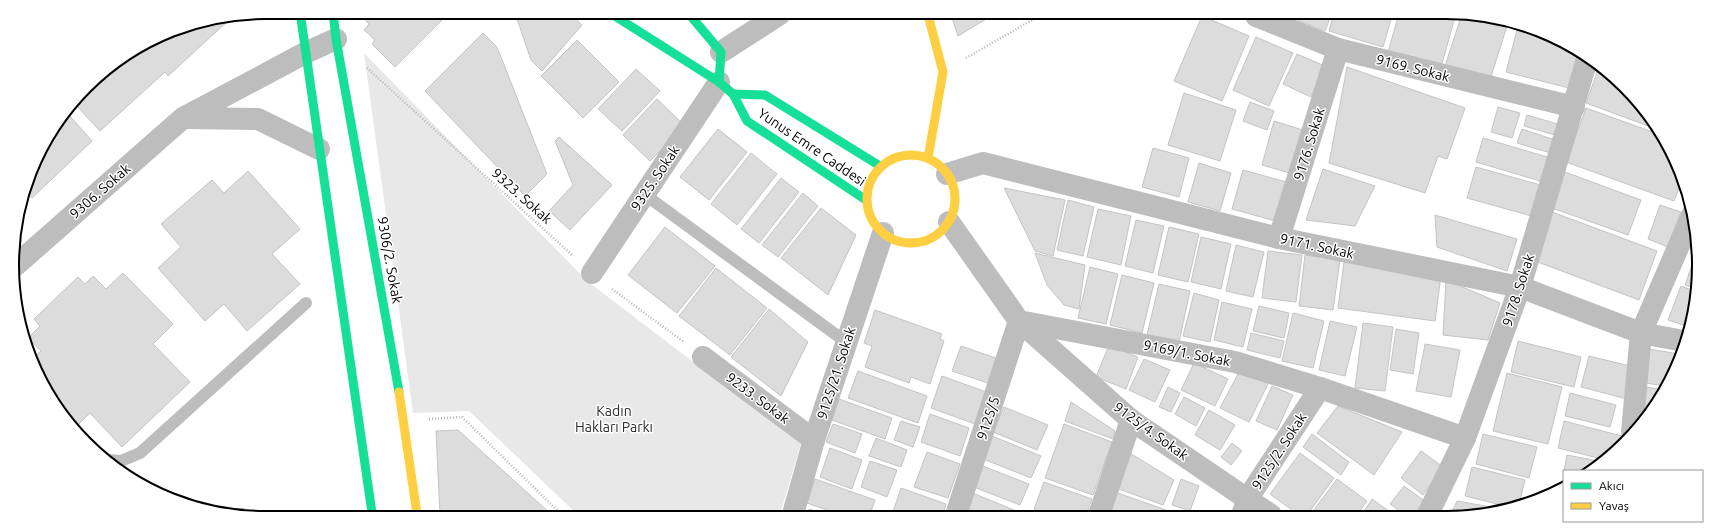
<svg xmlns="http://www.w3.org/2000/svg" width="1711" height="530" font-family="Ubuntu,sans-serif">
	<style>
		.green { fill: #e8e8e8 }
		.building { fill: #dcdcdc; stroke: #c4c4c4 }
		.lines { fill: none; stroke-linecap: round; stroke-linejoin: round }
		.path { stroke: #b8b8b8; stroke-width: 2.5; stroke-dasharray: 1 2; stroke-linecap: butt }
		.lane { stroke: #bdbdbd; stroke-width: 12 }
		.street { stroke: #bdbdbd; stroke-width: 22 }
		.fast { stroke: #16e098; stroke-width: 9 }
		.slow { stroke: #ffcf43; stroke-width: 9 }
		.labels { text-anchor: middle; stroke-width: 3; stroke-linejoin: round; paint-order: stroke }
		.street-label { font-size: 14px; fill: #000; stroke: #fff }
		.park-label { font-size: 14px; fill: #2d2d2d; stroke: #fff }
		.rim { fill: none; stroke: #000; stroke-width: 2 }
	</style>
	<rect width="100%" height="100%" fill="#fff"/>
	<polygon class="green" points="364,53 587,281 801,444 780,514 577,514 469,411 413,413"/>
	<g class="building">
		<polygon points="371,12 449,13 395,67 372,44 375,40 364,30 369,24 364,19"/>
		<polygon points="515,13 569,13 582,25 542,71 531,60"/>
		<polygon points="951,15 993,15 958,36"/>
		<polygon points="1202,16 1249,36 1222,101 1174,81"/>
		<polygon points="1287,16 1331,16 1325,31"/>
		<polygon points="1333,16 1392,16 1383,47 1329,31"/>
		<polygon points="1398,17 1455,17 1441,67 1388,52"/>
		<polygon points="1461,17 1479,17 1507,26 1489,83 1444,69"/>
		<polygon points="230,19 168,76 165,72 100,131 75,104 98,75 168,31"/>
		<polygon points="1518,26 1578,51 1569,88 1506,72"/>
		<polygon points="483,33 497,47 547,174 525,196 425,91"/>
		<polygon points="1256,37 1293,53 1269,106 1233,90"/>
		<polygon points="577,40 619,82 583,118 541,76"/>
		<polygon points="1297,54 1325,66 1311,97 1283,84"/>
		<polygon points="1347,67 1465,108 1447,159 1438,156 1425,193 1329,163"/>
		<polygon points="1599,67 1656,125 1659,130 1586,103"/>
		<polygon points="636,69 660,91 622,131 598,109"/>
		<polygon points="1184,93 1236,110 1220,161 1168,145"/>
		<polygon points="657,99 685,126 650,161 623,135"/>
		<polygon points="1250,102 1274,111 1267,130 1243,121"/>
		<polygon points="1498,107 1520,113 1512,138 1491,132"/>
		<polygon points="1586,108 1661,135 1681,183 1674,201 1566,162"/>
		<polygon points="68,114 92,141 32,198 26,192 38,153"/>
		<polygon points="1527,115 1561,125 1558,136 1524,126"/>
		<polygon points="1274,121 1306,131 1293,174 1262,165"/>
		<polygon points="718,129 747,152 709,200 680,177"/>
		<polygon points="1522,129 1558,141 1554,154 1517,143"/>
		<polygon points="559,137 612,185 570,230 549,211 573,185 555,141"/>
		<polygon points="1483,138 1554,159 1547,183 1476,162"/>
		<polygon points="1153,148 1189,158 1179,197 1142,187"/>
		<polygon points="751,153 777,174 737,225 711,204"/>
		<polygon points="1199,163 1231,173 1220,211 1188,202"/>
		<polygon points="1476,167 1544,186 1535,217 1467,198"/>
		<polygon points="1323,169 1375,186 1355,226 1306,220"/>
		<polygon points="1243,170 1290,183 1279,222 1232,209"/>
		<polygon points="248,171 300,229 272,254 300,284 247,331 224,304 205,321 158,268 181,247 161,224 212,180 224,193"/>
		<polygon points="1565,172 1641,200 1628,235 1552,208"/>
		<polygon points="781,178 799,192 759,243 741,229"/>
		<polygon points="1004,188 1065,200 1053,256 1035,251"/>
		<polygon points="803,193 818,206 778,257 762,245"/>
		<polygon points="1068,200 1094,207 1083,256 1057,250"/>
		<polygon points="1660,205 1681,212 1668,247 1648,239"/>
		<polygon points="821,208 856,235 828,295 781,258"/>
		<polygon points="1098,209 1131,216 1121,265 1087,257"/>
		<polygon points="1552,212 1657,251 1639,300 1535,261"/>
		<polygon points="1435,215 1517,239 1507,271 1437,247"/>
		<polygon points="1136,220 1164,226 1153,273 1125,266"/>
		<polygon points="665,227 715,266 677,313 628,275"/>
		<polygon points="1169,227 1199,234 1188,282 1158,275"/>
		<polygon points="1201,237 1231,244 1221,289 1191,282"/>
		<polygon points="1236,245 1264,252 1253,297 1226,291"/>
		<polygon points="1268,251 1302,255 1296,302 1262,298"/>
		<polygon points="1035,253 1085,265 1079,309 1064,305 1047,285"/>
		<polygon points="1305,255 1340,260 1333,310 1299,306"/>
		<polygon points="1694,259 1694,288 1685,285"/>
		<polygon points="1344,262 1441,275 1435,321 1338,308"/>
		<polygon points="1090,267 1118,274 1106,324 1078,318"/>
		<polygon points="716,268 767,308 730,355 679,316"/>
		<polygon points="123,273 173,324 153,344 190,382 122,447 90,413 76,427 55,406 33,358 41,351 28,338 40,326 34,319 78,277 85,284 93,276 106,289"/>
		<polygon points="1122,275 1154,283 1142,333 1110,325"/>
		<polygon points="1446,280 1500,303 1488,340 1443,335"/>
		<polygon points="1159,284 1190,291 1179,342 1147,335"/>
		<polygon points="1681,286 1694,291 1694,315 1690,327 1668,320"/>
		<polygon points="1194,293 1219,300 1210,342 1183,336"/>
		<polygon points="1222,302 1252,309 1243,347 1214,340"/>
		<polygon points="1259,306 1289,313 1284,338 1253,331"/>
		<polygon points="769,309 808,342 781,396 731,357"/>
		<polygon points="875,310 942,334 940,339 944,341 930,384 911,377 909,383 865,367 872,346 864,343"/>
		<polygon points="1293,313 1324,321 1313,368 1282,361"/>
		<polygon points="1330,321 1357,327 1345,376 1319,370"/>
		<polygon points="1363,323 1393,327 1385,391 1355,388"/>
		<polygon points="1396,329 1419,333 1413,374 1390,370"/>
		<polygon points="1251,333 1284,341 1280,358 1247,350"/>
		<polygon points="1518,341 1581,357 1574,387 1511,372"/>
		<polygon points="1425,344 1460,350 1451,397 1416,391"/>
		<polygon points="1109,345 1138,357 1126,389 1096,377"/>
		<polygon points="961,346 996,358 988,383 952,371"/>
		<polygon points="1649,349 1679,354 1667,386 1644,383"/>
		<polygon points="1589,356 1634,367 1627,399 1581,387"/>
		<polygon points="1144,359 1170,370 1155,402 1129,390"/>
		<polygon points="1194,363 1228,379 1215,406 1181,390"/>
		<polygon points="1240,370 1268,384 1249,422 1220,408"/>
		<polygon points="858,371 927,396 918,423 848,398"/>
		<polygon points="1507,373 1562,387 1548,444 1493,431"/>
		<polygon points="942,376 989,393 978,425 931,408"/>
		<polygon points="1272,386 1293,395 1277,430 1256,421"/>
		<polygon points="1168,387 1180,393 1171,412 1159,407"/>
		<polygon points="1645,387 1666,390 1650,410 1642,408"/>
		<polygon points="1570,393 1616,405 1610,427 1565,416"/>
		<polygon points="1184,397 1205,408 1196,426 1175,414"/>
		<polygon points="839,399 892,418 885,439 832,420"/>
		<polygon points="1071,402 1115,431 1113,439 1065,421"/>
		<polygon points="1338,406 1402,432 1374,475 1317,433"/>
		<polygon points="1004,407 1048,425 1037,450 993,432"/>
		<polygon points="1209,410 1235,425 1220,450 1195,435"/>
		<polygon points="930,414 969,428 960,456 921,442"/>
		<polygon points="901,421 920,427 913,447 894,440"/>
		<polygon points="1564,421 1622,436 1619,448 1606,460 1558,448"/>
		<polygon points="833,424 862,434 855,453 826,442"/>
		<polygon points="1064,424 1112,442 1093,495 1045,478"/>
		<polygon points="458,430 551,514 440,514 436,431"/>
		<polygon points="1312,434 1349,462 1341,475 1303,447"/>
		<polygon points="1483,434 1537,447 1529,478 1476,464"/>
		<polygon points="992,436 1041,456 1031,478 983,459"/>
		<polygon points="876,438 907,450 901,467 869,456"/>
		<polygon points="1232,443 1242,451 1231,465 1221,457"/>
		<polygon points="830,448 862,460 852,489 820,477"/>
		<polygon points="1421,451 1443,467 1423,495 1401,478"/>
		<polygon points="927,452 960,464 948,498 914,487"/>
		<polygon points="1128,452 1174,480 1163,505 1116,488"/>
		<polygon points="1300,453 1334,478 1307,515 1299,515 1270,494"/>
		<polygon points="1567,455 1603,462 1589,471 1564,471"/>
		<polygon points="870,461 897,470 887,497 861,487"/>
		<polygon points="980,465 1029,484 1020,505 971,486"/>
		<polygon points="1472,467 1525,480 1519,504 1509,507 1465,496"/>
		<polygon points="815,479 875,500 870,514 838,514 807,503"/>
		<polygon points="1181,479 1199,486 1190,511 1172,505"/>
		<polygon points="1337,479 1367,501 1356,516 1310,515"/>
		<polygon points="1044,482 1092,499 1086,515 1050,515 1034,509"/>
		<polygon points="1404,486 1426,502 1416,516 1406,516 1390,504"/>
		<polygon points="901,488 946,504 943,515 892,515"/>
		<polygon points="970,492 1019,512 1018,515 963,515"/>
		<polygon points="1115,492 1166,510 1164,515 1107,515"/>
		<polygon points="1372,499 1393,514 1391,516 1361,516"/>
		<polygon points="1457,501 1502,509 1479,516 1450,516"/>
		<polygon points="809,509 826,514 808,514"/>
	</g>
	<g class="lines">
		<g class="path">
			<polyline points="966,58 1041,15"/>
			<polyline points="367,68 573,256"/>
			<polyline points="612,289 684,342"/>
			<polyline points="429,419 462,417 561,514"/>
		</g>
		<g class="lane">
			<polyline points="644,194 846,342"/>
			<polyline points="109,460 121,461 140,453 306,303"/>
		</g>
		<g class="street">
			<polyline points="1256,16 1338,49 1574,107"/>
			<polyline points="721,52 780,14"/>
			<polyline points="184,118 258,119 319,149"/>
			<polyline points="947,174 983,163 1279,238 1520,287 1641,333 1684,341"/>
			<polyline points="949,222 1019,321 1235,362 1320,388 1465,438"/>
			<polyline points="1279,238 1338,49"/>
			<polyline points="16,265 183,118 305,53 336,39"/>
			<polyline points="592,273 719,82"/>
			<polyline points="703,357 814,440"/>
			<polyline points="1632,432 1641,333 1693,213"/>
			<polyline points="793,514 814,440 883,233"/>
			<polyline points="956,515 1019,321 1131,420 1271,515"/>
			<polyline points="1099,515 1131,420"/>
			<polyline points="1242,515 1248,498 1320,388"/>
			<polyline points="1427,516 1465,438 1520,287 1588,56"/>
		</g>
		<g class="fast">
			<polyline points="300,12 372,513"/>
			<polyline points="333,12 336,39 399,392"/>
			<polyline points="610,13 719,82 733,94 747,121 866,200"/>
			<polyline points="689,14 721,52 719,82"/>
			<polyline points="733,94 765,95 880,166"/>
		</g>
		<g class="slow">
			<polyline points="928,15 943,72 928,158"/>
			<circle cx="911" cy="199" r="44"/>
			<polyline points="399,392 417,514"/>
		</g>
	</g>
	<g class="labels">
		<g class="street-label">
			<text transform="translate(1413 68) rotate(14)" y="5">9169. Sokak</text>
			<text transform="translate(1309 144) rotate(-73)" y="5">9176. Sokak</text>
			<text transform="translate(812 147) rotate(34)" y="5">Yunus Emre Caddesi</text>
			<text transform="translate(655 178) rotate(-56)" y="5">9325. Sokak</text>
			<text transform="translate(100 191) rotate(-41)" y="5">9306. Sokak</text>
			<text transform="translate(522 196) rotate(42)" y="5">9323. Sokak</text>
			<text transform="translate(1317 246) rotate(12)" y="5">9171. Sokak</text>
			<text transform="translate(390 260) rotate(80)" y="5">9306/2. Sokak</text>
			<text transform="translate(1518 290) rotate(-72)" y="5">9178. Sokak</text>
			<text transform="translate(1187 353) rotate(11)" y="5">9169/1. Sokak</text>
			<text transform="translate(836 373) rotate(-72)" y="5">9125/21. Sokak</text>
			<text transform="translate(758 398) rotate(37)" y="5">9233. Sokak</text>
			<text transform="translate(988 418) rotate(-72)" y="5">9125/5</text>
			<text transform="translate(1151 431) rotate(36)" y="5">9125/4. Sokak</text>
			<text transform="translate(1279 451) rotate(-57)" y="5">9125/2. Sokak</text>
		</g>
		<g class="park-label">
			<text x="614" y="416">Kadın<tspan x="614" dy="16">Hakları Parkı</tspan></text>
		</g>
	</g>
	<path d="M0 0H1711V530H0ZM265 19H1446A246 246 0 0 1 1692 265V265A246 246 0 0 1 1446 511H265A246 246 0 0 1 19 265V265A246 246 0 0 1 265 19Z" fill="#fff" fill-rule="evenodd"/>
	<path class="rim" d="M265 19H1446A246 246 0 0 1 1692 265V265A246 246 0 0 1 1446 511H265A246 246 0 0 1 19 265V265A246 246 0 0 1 265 19Z"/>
	<rect x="1563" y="470" width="140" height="52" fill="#ffffff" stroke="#999999"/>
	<rect x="1571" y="483" width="20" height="6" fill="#16e098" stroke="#999999"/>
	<text x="1599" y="490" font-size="12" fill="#000000">Akıcı</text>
	<rect x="1571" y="503" width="20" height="6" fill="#ffcf43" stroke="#999999"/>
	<text x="1599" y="510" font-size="12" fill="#000000">Yavaş</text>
</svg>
